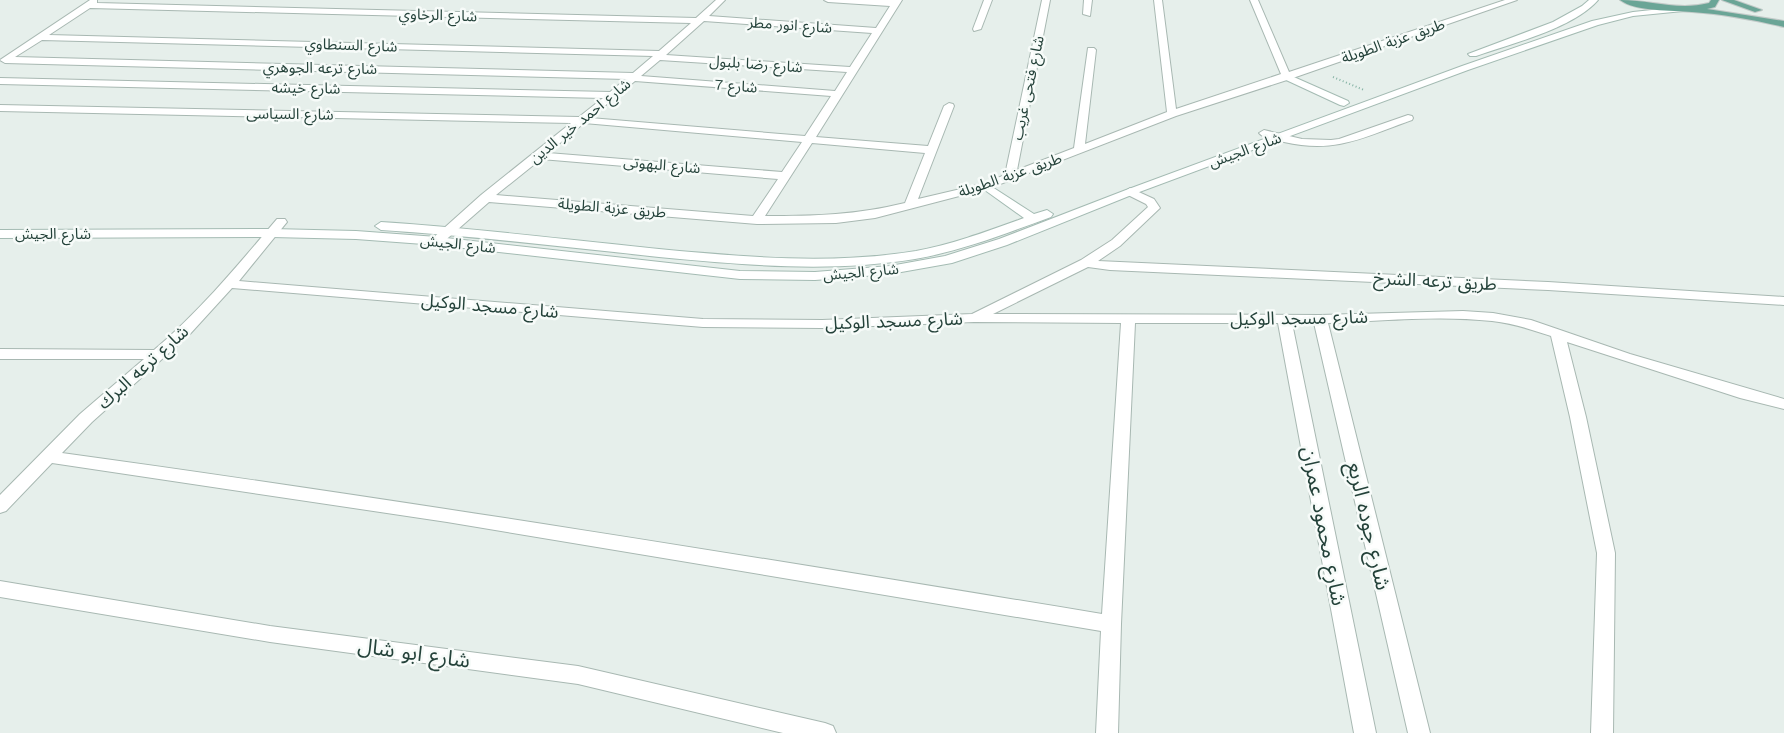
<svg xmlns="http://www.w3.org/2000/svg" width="1784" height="733" font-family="'Work Sans','Noto Sans Arabic',sans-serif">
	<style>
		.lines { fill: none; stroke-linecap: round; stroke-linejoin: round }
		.minor-casing { stroke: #a8b8b2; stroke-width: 2 }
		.secondary-casing { stroke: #a4bbb3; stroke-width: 2 }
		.primary-casing { stroke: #c2cac8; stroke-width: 2 }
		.path { stroke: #86b3a5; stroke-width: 2; stroke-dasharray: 1 2.5; stroke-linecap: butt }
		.minor { fill: #fff; fill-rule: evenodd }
		.secondary { fill: #fff; fill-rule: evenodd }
		.primary { fill: #6aa596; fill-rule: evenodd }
		.labels { text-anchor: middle; stroke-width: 5; stroke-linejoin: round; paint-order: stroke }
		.far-street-label { font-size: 15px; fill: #24423a; stroke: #f7fbf9 }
		.street-label { font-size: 18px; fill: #24423a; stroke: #f7fbf9 }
		.near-street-label { font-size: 21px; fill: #24423a; stroke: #f7fbf9 }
	</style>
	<rect width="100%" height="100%" fill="#e6efeb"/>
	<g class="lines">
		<defs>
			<g id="minor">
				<path d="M90 0H97V3L696 18 716 0H725L709 16 876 28 890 6 828 2 824 0H902L816 137 928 146 944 106 949 103 953 104 954 106 918 199 982 184 1005 175 1042 0H1050L1017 170 1074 148 1088 48H1094L1096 50 1085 144 1167 112 1154 0H1162L1176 109 1281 74 1250 0H1258L1289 72 1505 0H1517L1290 79 1176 116 990 188 875 218 836 223 757 224 489 202 441 244 437 245 431 241 433 238 481 195 571 123 0 111V105L579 117 603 98 0 84V78L610 92 626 79 5 63 0 60ZM90 8 691 23 659 51 49 35ZM704 21 872 33 850 67 666 55ZM42 40 653 56 633 73 15 57ZM660 60 847 72 835 91 641 76ZM635 81 831 96 805 136 590 118ZM584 123 802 142 782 172 548 153ZM812 143 925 153 905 203C856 215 816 216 765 216ZM541 159 778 179 753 216 496 195Z"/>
				<polygon points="984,0 992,0 981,29 974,31 973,29"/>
				<polygon points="1084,0 1092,0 1090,16 1083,14"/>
				<path d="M1408 115 1412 116 1413 118 1412 120C1364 137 1336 154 1284 142 1276 140 1264 139 1259 133L1264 130 1302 139 1331 140 1339 139Z"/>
				<path d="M1130 188 1154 199 1160 208 1120 246 1098 261 1548 282 1784 297V305L1548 290 1110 270 1088 267 993 314 1320 315 1463 311 1493 313 1531 320 1630 354 1784 399V409L1740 398 1567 342 1586 417 1615 553 1613 733H1591L1597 553 1570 417 1551 336C1532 330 1513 323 1492 321 1438 315 1382 321 1328 323L1430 733H1408L1314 323H1292L1376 733H1354L1278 323H1135L1121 624 1118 733H1096L1101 631 447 522 52 463 6 511 0 513V495L80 414 144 359H0V349L154 350C200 311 238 265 277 219H285L287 222 239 281 703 319 822 320 972 314 1081 260 1112 240 1148 207 1146 204 1126 194 1124 192ZM232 288 703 327 822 328 974 322 1121 323 1102 614C756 557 409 501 62 453L92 422 190 334Z"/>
				<polygon points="0,581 270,626 578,666 825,723 833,726 836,733 783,733 578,684 270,642 0,597"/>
			</g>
			<g id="secondary">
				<path d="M1589 0H1598C1574 28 1511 44 1476 56H1470L1468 54 1553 22 1582 6Z"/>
				<polygon points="1680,7 1683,7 1683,11 1633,16 1598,25 1468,70 1134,194 1007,245 952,263 890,274 815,280 740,279 437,245 356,239 272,237 0,238 0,230 272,229 356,231 437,237 740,271 815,272 890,266 945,256 999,239 1126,190 1462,66 1592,21 1633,12"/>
				<polygon points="1287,74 1348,101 1349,103 1344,106 1340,105 1284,79 1282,77"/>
				<path d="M986 183 1034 214 1047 210 1053 214 1051 217C1007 233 962 251 915 259 830 273 743 265 659 257 566 247 474 236 381 230L375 226 381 222C474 228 567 240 659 249 744 257 831 265 916 251 953 244 988 231 1024 218L982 188 980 186Z"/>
			</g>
			<g id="primary">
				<path d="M1620 0C1651 0 1678 11 1709 3L1711 0H1719L1715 7 1707 9 1784 21V27C1754 20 1723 14 1692 12 1672 10 1636 12 1620 0Z"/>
				<polygon points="1722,0 1734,0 1762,10 1755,12"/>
			</g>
		</defs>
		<use href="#minor" class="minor-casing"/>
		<use href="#secondary" class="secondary-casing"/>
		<use href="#primary" class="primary-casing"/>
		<polyline class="path" points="1333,77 1364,90"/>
		<use href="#minor" class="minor"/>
		<use href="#secondary" class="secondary"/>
		<use href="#primary" class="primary"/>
	</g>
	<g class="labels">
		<g class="far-street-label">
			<text transform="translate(438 15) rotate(2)" y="5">شارع الرخاوي</text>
			<text transform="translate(790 25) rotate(4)" y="5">شارع انور مطر</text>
			<text transform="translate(1393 41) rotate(-19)" y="5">طريق عزبة الطويلة</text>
			<text transform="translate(351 45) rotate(2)" y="5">شارع السنطاوي</text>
			<text transform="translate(756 64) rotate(4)" y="5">شارع رضا بلبول</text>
			<text transform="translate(320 68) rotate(1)" y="5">شارع ترعه الجوهري</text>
			<text transform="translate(736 86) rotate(4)" y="5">شارع 7</text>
			<text transform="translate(306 88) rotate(1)" y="5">شارع خيشه</text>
			<text transform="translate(1028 88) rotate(-78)" y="5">شارع فتحى غريب</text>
			<text transform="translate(290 114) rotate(1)" y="5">شارع السياسى</text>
			<text transform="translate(580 121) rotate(-39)" y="5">شارع احمد خير الدين</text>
			<text transform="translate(1245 150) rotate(-20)" y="5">شارع الجيش</text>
			<text transform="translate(662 165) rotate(5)" y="5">شارع البهوتى</text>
			<text transform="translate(1010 175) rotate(-19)" y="5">طريق عزبة الطويلة</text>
			<text transform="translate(612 208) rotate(5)" y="5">طريق عزبة الطويلة</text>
			<text x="53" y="239">شارع الجيش</text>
			<text transform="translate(458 244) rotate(6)" y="5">شارع الجيش</text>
			<text transform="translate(861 272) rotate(-5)" y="5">شارع الجيش</text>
		</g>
		<g class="street-label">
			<text transform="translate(1435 281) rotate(3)" y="6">طريق ترعه الشرخ</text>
			<text transform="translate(490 306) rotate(5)" y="6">شارع مسجد الوكيل</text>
			<text transform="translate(1299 318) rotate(-1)" y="6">شارع مسجد الوكيل</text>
			<text transform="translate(894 321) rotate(-2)" y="6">شارع مسجد الوكيل</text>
			<text transform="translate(143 367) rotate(-42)" y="6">شارع ترعه البرك</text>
		</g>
		<g class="near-street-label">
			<text transform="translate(1324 526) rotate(79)" y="7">شارع محمود عمران</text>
			<text transform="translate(1369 526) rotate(77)" y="7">شارع جوده الربع</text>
			<text transform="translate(414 653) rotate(8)" y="7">شارع ابو شال</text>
		</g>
	</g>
</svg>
